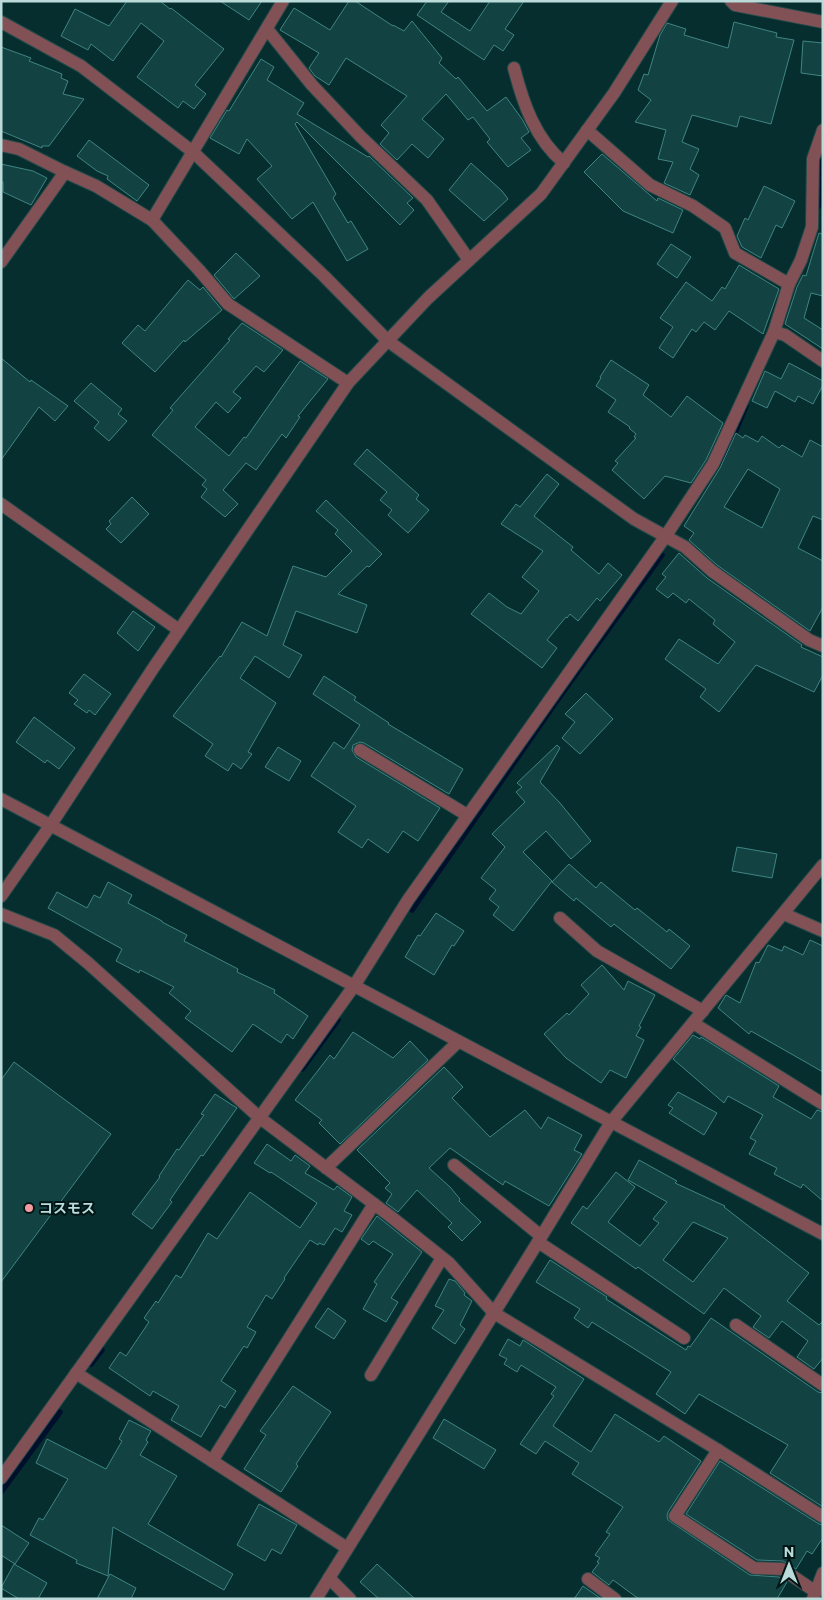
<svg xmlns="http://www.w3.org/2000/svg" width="824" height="1600" font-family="Commissioner,'Noto Sans JP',sans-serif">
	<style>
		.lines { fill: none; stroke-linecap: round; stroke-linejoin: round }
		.stream { stroke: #000f2c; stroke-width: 5.5 }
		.building { fill: #124342; stroke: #408484; fill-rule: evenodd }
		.minor-casing { stroke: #244a4a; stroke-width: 14 }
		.minor { stroke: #815155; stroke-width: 12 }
		.poi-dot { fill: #f49aa1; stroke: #001515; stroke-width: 2 }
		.labels { text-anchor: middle; stroke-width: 4; stroke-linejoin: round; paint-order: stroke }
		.poi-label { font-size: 14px; font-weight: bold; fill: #badbda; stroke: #001515; text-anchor: start }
	</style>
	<rect width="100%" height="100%" fill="#072e2e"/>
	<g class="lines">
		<g class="stream">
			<polyline points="819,206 820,152"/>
			<polyline points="718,465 728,450 746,406"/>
			<polyline points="412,910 561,695 662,555"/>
			<polyline points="302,1069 338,1020"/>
			<polyline points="91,1364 102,1350"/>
			<polyline points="1,1492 60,1412"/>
		</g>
	</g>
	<g class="building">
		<polygon points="127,1 160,1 170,9 171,8 224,49 195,85 206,94 194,109 183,101 178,108 137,77 164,41 141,23 113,61 91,44 88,50 61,36 75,9 109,26"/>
		<polygon points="220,1 262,1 249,20"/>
		<polygon points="349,1 355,1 393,26 393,25 404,31 412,21 442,58 439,63 456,79 458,77 487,111 506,97 522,119 529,132 521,138 531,150 508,167 487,142 490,139 473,117 468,120 446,94 422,119 444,139 428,158 412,144 397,160 380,144 389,133 381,125 407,96 346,58 329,85 315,76 309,68 319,53 280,30 294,8 330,30"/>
		<polygon points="427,1 449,1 441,12 470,31 490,1 524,1 505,29 514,35 503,51 494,45 484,60 417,15"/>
		<polygon points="734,22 777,33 776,37 794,40 771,124 740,116 737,127 692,115 682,142 699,149 690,169 699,175 690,195 664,183 673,162 658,159 666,130 635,122 651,100 638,90 644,74 648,75 660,35 667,23 686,29 684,35 728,48"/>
		<polygon points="803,41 823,43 823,76 801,73"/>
		<polygon points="1,47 31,58 29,61 62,74 61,78 68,81 63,94 84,99 49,146 42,146 42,148 1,131"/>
		<polygon points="261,59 274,67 267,80 304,103 297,114 368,157 369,156 413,198 407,203 414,210 400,225 297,122 295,124 336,194 333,198 348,223 351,221 368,249 347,261 313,202 292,219 257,179 272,166 247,139 239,154 210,138 227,110 229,111"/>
		<polygon points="89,140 149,185 137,201 107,179 108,176 97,171 77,156"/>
		<polygon points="602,154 657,201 658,198 683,210 673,233 623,211 584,172"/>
		<polygon points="471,163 502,191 508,199 484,221 449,190"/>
		<polygon points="1,164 33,171 47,178 31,205 3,192 3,182 1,181"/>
		<polygon points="764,186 795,201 782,228 776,225 761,258 742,247 737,236 745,218 748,220"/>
		<polygon points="819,233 823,234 823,296 811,293 804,318 823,330 823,349 785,324 797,287 803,275 806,276"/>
		<polygon points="671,244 691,257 677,278 657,264"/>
		<polygon points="236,253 260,276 234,299 214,275"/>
		<polygon points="739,265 779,289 763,334 729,311 715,330 704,322 696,332 692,329 673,358 659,348 673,327 660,318 686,282 712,301 722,287 725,289"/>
		<polygon points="188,280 200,290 203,287 222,310 185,342 184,340 155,372 122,343 138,325 145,331"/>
		<polygon points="242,323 283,350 264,372 256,366 233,392 241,398 228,413 216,402 195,427 229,456 244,437 246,438 300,361 328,379 298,416 300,417 286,438 282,434 256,470 246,463 223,490 238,504 225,517 201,497 207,489 202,485 206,480 152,435 173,410 170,408 230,340 228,339"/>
		<polygon points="1,358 30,382 31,380 68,406 55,421 39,407 1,460"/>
		<polygon points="611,360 649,385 643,395 671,417 687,396 723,423 706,460 691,483 665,476 644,499 612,470 618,463 615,461 636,438 634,437 636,434 629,428 630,427 608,412 616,400 596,386 601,378 600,377"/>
		<polygon points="789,363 823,381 823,385 813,404 798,396 795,402 775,391 767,408 752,401 765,371 781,379"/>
		<polygon points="91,383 122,409 118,414 127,421 109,441 94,428 99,422 74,401"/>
		<path d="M736 433 743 438 745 435 758 442 762 436 779 448 782 445 802 457 810 440 823 447V520L813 516 798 548 823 561V607L810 631 717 565 689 540 694 533 684 526 720 468ZM748 469 780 489 762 528 724 507Z"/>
		<polygon points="367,449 419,495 416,499 429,510 408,533 388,515 392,510 380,500 387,492 354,464"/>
		<polygon points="547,474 559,484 534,516 573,547 571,550 599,574 608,563 622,575 600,601 597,598 578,621 570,614 567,618 566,617 547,640 557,648 542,668 471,614 489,593 507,607 521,614 539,591 522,577 543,551 501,524 516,504 520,507"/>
		<polygon points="132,497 149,514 121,543 106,529 111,524 109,521"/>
		<polygon points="326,500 382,554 369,567 367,566 338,594 367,605 357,633 296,611 283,645 302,655 289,678 255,656 240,678 276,703 248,752 252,754 241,769 233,763 228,771 205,756 213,744 173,716 220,656 221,657 242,622 267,636 293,566 326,577 352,551 335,534 338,530 316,511"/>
		<polygon points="679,553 707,578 802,645 801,647 823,657 823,675 814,692 756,665 719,712 700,697 706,689 665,659 679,639 718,664 735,642 713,624 715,620 689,599 686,603 673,593 668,598 656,589 666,577 662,574"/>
		<polygon points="133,611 155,627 138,651 117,633"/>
		<polygon points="84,674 111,694 95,715 89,710 87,713 74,704 78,700 69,693"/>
		<polygon points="324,676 356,697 354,700 389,723 388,724 463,769 449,794 364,743 360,742 353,745 352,750 356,757 440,808 418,841 403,831 388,853 368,839 362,848 338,832 356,806 311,776 334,742 344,749 360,725 313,694"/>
		<polygon points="586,693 613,719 580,754 562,738 575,722 565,714"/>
		<polygon points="34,717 75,748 59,769 47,760 45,763 16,742"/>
		<polygon points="557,745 560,748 540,782 560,803 591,841 571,859 546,831 523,852 552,881 513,931 493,915 499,907 489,899 496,890 481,878 505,847 492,834 525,802 516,792 522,787 517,783"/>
		<polygon points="278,747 301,761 289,781 265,767"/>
		<polygon points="737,847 777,854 772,878 732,871"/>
		<polygon points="569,864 596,888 601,882 635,910 637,908 667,932 669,929 690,946 671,969 614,924 611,927 576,898 574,901 552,882"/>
		<polygon points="108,882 132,895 128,903 162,921 162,922 187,935 184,941 238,969 237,972 275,990 274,993 308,1016 293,1039 287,1034 281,1043 253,1024 232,1052 185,1018 191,1011 169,993 174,987 140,970 139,973 116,961 122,949 48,908 57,892 87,908 94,895 100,898"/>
		<polygon points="436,913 464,931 454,946 452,945 434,975 405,957 418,935 420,936"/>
		<polygon points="810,940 823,946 823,1072 751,1031 749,1034 718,1008 726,995 740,1003 756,962 759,963 768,945 782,951 784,946 803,955"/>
		<polygon points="602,965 624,990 628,981 655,995 639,1026 641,1027 636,1036 644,1040 626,1078 610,1070 601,1083 566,1058 544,1034 567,1013 569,1015 589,994 581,985"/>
		<polygon points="353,1032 393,1058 410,1041 428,1060 340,1144 319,1123 322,1120 295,1100 330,1055 334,1059"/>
		<polygon points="693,1035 700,1039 701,1037 779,1086 773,1097 811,1119 817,1110 823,1112 823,1201 803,1184 801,1188 774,1174 777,1168 749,1154 756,1141 750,1138 763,1115 728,1096 724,1103 673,1059"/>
		<polygon points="14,1062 111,1134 1,1282 1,1080"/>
		<polygon points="444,1067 463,1087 452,1098 490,1137 525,1110 541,1129 548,1117 582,1135 574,1150 582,1154 549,1206 505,1181 503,1185 450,1148 429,1168 450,1187 460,1199 459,1201 481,1222 462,1241 448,1227 452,1223 417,1190 398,1212 386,1203 392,1194 385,1188 390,1183 357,1150"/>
		<polygon points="678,1092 717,1113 704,1135 669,1113 673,1108 668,1105"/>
		<polygon points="215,1094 237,1108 203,1156 201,1155 170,1200 172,1202 152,1229 132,1214 160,1177 159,1176 177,1149 179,1150 204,1115 201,1114"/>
		<polygon points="267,1144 291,1161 295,1155 310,1166 305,1173 334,1190 337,1186 352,1197 344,1211 352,1215 342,1232 335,1228 324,1245 319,1243 318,1245 310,1240 284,1278 285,1279 272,1299 266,1295 247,1327 256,1332 247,1348 244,1346 221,1381 236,1391 225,1408 220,1405 201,1437 171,1420 179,1406 153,1391 150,1396 109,1368 120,1352 126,1356 149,1322 144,1318 156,1301 158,1303 176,1275 181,1278 208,1233 217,1239 250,1192 300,1228 317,1203 271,1172 270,1173 254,1163"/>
		<path d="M639 1160 677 1181 675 1183 725 1206 724 1207 809 1273 787 1301 819 1325 823 1321V1358L814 1369 797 1357 808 1341 782 1321 769 1338 753 1327 761 1316 724 1288 704 1314 638 1267 636 1269 571 1223 583 1206 587 1209 616 1172 635 1187 608 1222 640 1246 659 1223 653 1219 667 1202 628 1180ZM693 1222 728 1238 693 1282 663 1260Z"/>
		<polygon points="377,1216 422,1252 391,1298 398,1302 386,1322 363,1309 377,1284 374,1282 393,1254 373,1241 369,1245 361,1239"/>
		<polygon points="550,1260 607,1297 606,1299 686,1350 688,1346 690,1347 711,1318 818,1392 823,1393 823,1507 770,1473 788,1445 699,1394 685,1414 656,1394 671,1372 592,1322 588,1328 574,1318 580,1309 536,1282"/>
		<polygon points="449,1279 455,1281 465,1293 464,1295 472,1301 460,1325 465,1329 455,1344 432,1328 444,1310 435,1306"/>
		<polygon points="328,1308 346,1321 334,1339 315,1327"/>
		<polygon points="508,1339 520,1346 523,1340 584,1379 553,1426 591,1452 615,1414 659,1442 664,1436 701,1461 668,1512 667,1516 668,1520 750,1575 779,1577 787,1582 777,1599 639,1599 613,1580 609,1585 592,1572 599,1563 597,1562 600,1558 595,1555 610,1534 606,1532 623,1507 572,1474 579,1463 545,1441 536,1454 520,1444 554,1396 551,1394 556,1387 521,1365 517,1372 504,1364 507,1359 499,1355"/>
		<polygon points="293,1386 331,1412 296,1464 298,1466 281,1492 244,1469 266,1435 260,1431"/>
		<polygon points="444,1419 496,1450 484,1469 433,1438"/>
		<polygon points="129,1420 151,1431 146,1440 148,1442 140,1455 177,1476 148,1524 233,1574 224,1590 113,1527 108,1576 76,1563 77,1560 30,1535 39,1518 43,1520 68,1479 36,1463 47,1439 106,1469 122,1441 119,1439"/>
		<polygon points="720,1461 819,1524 823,1525 823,1538 820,1542 812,1554 807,1551 796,1569 783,1561 757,1560 686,1514"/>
		<polygon points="259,1504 297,1525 281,1554 272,1549 265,1561 237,1545"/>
		<polygon points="1,1525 29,1543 15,1564 1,1555"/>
		<polygon points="14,1564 47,1583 38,1599 19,1599 1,1588"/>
		<polygon points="377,1564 415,1599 379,1599 360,1582"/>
		<polygon points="110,1574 136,1588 131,1599 97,1599"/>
		<polygon points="583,1586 600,1598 600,1599 574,1599"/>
	</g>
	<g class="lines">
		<defs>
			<g id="minor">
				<polyline points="731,1 735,5 823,22"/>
				<polyline points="1,22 81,66 193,152 324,276 388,341 634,519 685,547 712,571 809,640 823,646"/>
				<polyline points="267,29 312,85 360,136 427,200 469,260"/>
				<path d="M514 68C523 103 535 139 564 163"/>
				<polyline points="587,130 650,185 693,206 725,228 735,253 789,284"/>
				<polyline points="1,145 19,149 65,172"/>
				<polyline points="152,220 283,1"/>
				<polyline points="1,262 65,172 96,186 152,220 199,270 228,304 348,383"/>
				<polyline points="774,332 789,284 801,260 812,227 813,159 823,130"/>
				<polyline points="1,504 179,630"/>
				<polyline points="360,750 467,815"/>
				<polyline points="1,799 823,1234"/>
				<polyline points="1,896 50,826 152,670 348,383 428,298 541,194 614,93 672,1"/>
				<polyline points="1,914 54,935 88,963 260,1118 390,1216 449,1263 494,1313 718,1450 823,1517"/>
				<polyline points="784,914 823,931"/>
				<polyline points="560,918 597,951 703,1011"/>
				<polyline points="693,1023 823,1104"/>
				<polyline points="454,1165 541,1236"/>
				<polyline points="326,1168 458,1042"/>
				<polyline points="538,1242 684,1338"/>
				<polyline points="736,1325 823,1385"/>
				<polyline points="76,1373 347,1548"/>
				<polyline points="371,1375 442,1258"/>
				<polyline points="718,1450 675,1516 754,1568 782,1569 816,1592"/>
				<polyline points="212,1461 374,1204"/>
				<polyline points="1,1478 354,986 408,900 665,537 713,464 774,332 785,335 823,361"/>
				<polyline points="329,1578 350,1599"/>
				<polyline points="588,1579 615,1599"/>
				<polyline points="316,1599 538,1242 611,1122 823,865"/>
				<polyline points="813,1599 823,1573"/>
			</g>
		</defs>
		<use href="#minor" class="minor-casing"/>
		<use href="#minor" class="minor"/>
	</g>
	<circle class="poi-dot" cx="29" cy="1208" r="5"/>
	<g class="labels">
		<g class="poi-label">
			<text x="39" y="1213">コスモス</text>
		</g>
	</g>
	<rect width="824" height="1600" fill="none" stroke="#badbda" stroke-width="5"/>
	<g transform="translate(789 1565)" stroke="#001515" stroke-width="4" paint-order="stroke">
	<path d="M0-4L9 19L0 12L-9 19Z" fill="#badbda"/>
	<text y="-8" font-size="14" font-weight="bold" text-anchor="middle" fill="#badbda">N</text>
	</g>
</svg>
